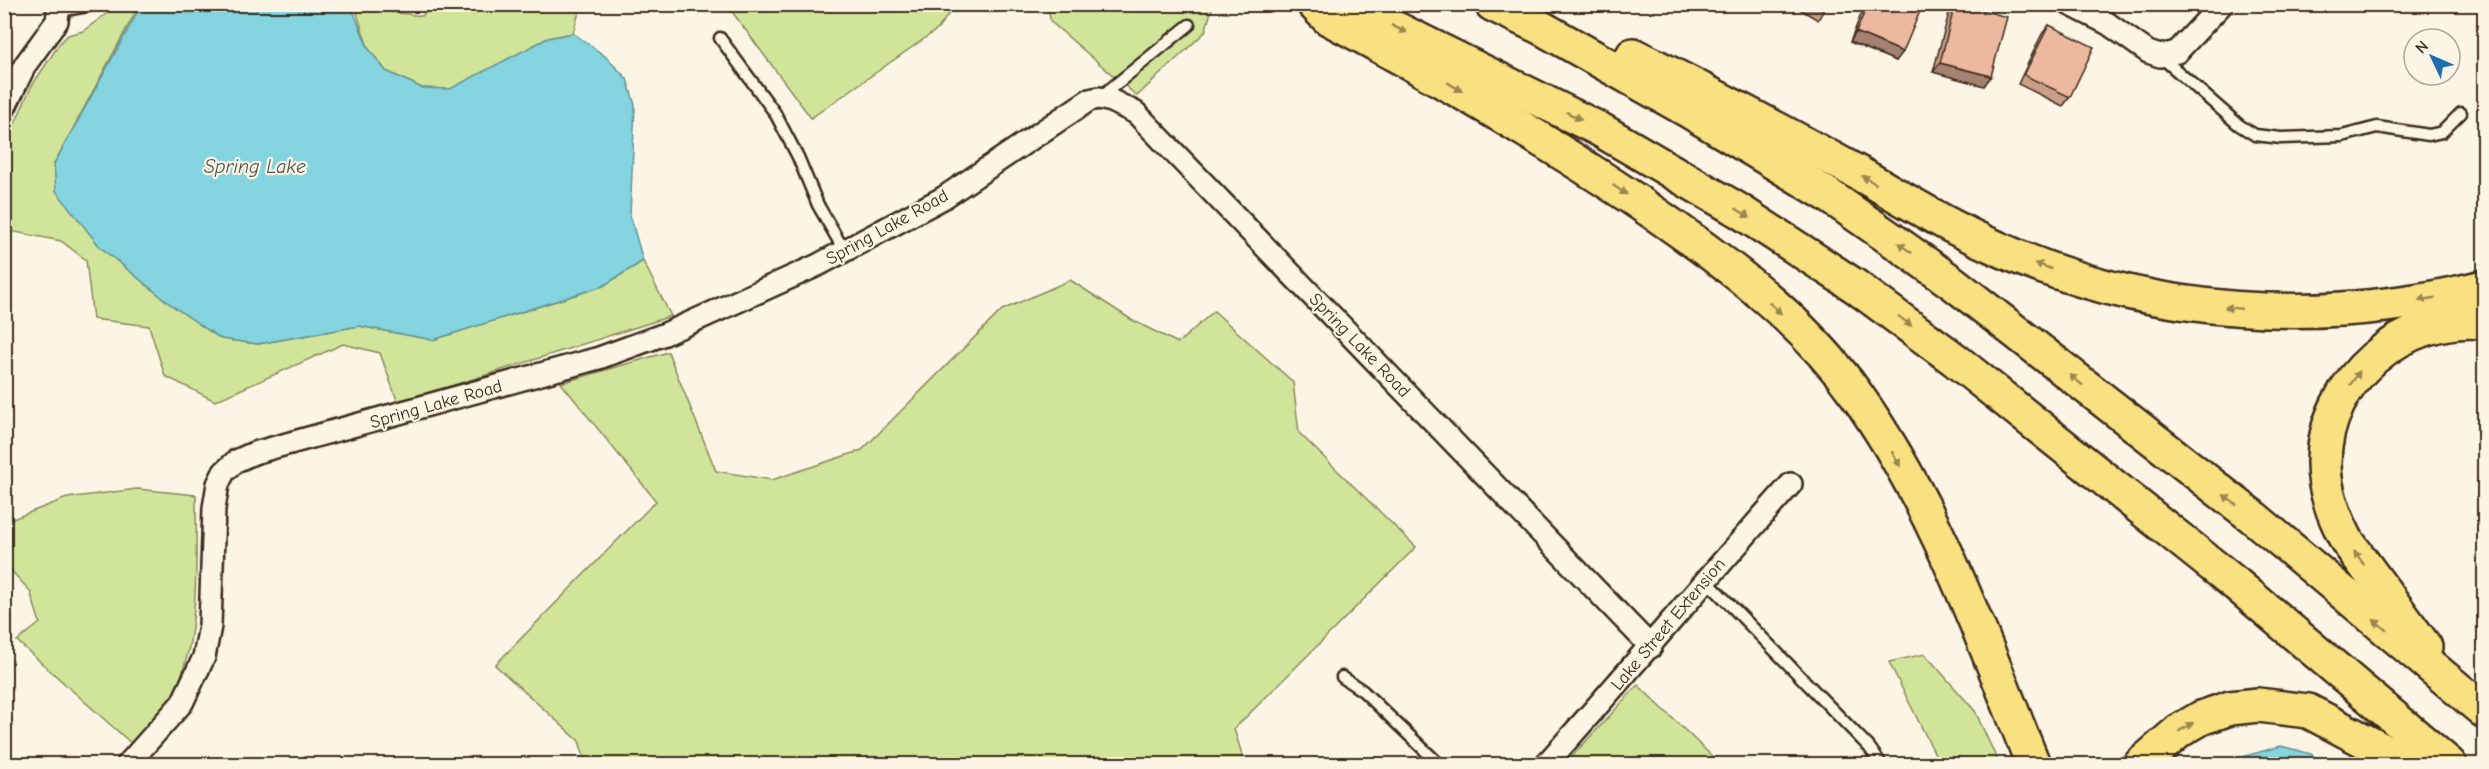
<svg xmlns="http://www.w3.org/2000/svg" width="2489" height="769" font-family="'Comic Neue',sans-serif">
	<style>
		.green { fill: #d1e59a; stroke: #86885c; stroke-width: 1.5 }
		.water { fill: #83d4de; stroke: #669091; stroke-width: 1.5 }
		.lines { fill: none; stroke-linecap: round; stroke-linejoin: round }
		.service-casing { stroke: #3b2a1e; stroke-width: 15 }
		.minor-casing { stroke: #3b2a1e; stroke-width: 26 }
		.motorway-casing { stroke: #3b2a1e; stroke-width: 38 }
		.service { stroke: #fcf5e5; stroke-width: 10 }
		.minor { stroke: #fcf5e5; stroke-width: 21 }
		.motorway { stroke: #f9e181; stroke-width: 33 }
		.wall { fill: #cb9e88; stroke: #3b2a1e; stroke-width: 1.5 }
		.shaded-wall { fill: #a5816f; stroke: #3b2a1e; stroke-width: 1.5 }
		.building { fill: #ecb89e; stroke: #3b2a1e; stroke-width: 1.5 }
		.oneway { fill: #9a8650 }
		.labels { text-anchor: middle; stroke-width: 4.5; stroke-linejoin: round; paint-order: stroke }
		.street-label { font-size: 18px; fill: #3b2a1e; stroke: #fcf5e5 }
		.water-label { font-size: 20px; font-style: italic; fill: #4d544e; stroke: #fcf5e5 }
	</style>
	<rect width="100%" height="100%" fill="#fcf5e5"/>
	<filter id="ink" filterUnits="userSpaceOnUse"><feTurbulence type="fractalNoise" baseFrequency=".0167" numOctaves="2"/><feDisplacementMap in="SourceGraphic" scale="12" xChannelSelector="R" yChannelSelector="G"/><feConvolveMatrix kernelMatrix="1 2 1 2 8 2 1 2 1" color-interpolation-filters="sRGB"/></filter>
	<g filter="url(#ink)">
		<g class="green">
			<polygon points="118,5 131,5 136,11 54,164 100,247 170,304 221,339 258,344 359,326 433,340 603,286 643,261 671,316 398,403 380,353 343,344 215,401 165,376 149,326 93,319 86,260 61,241 5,230 5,169 12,130 31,87 60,43 68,35 83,31"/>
			<polygon points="433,5 581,5 573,33 548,38 450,90 422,88 386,71 368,48 355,7 422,16"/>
			<polygon points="727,5 955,5 938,29 811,118"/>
			<polygon points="1047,5 1213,5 1205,32 1137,96 1051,22"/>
			<polygon points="1070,280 1132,320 1178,343 1214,311 1293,382 1299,433 1416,547 1234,729 1245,764 586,764 579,741 495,665 656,501 561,383 668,352 716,471 772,480 862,450 1002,310"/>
			<path d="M137 489 196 495C196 548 200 638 177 686 167 708 148 726 132 744L17 641 40 623 30 591 5 564 4 526 10 520 67 498Z"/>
			<polygon points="1925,654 1975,711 1999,764 1940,764 1889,662"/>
			<polygon points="1638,685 1720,764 1565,764"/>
		</g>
		<g class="water">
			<polygon points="142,4 351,5 368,48 386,71 422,88 450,89 548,38 573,33 605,56 627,79 635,105 630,215 643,261 603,286 433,340 359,326 258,344 221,339 170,304 100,247 56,191 54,164"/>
			<polygon points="2281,746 2311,754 2324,764 2217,764"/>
		</g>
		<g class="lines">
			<defs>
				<g id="service">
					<polyline points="60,11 98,4"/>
					<polyline points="720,38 775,113 798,157 818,205 845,252"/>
					<polyline points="2160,56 2239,125 2255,135 2281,138 2342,136 2377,127 2429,135 2442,132 2461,113"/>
					<polyline points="1099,98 1189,25"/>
					<polyline points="1705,579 1869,747 1881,764"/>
					<polyline points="1342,677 1363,691 1439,764"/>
				</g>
				<g id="minor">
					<polyline points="2069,4 2107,23 2148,52 2160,56 2177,52 2222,4"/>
					<polyline points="4,109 25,65 57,21 59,4"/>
					<polyline points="128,764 182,703 204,657 210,626 214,508 218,484 224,472 236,461 254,453 599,358 665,334 818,265 943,198 1089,100 1099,98 1112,101 1136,113 1651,647"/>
					<path d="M1546 764C1629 672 1708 576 1791 484"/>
				</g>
				<g id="motorway">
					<path d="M1314 4 1328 18C1433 74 1533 132 1632 198 1712 252 1799 314 1856 394 1936 506 1982 638 2033 764"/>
					<polyline points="1346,4 1599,129 1738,210 1855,286 1954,359 2236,584 2449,764"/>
					<polyline points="1492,4 1540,27 1689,111 1828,195 1894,241 1953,283 2253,517 2484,711"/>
					<path d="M1633 55C1710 93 1785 133 1860 174 1905 200 1949 227 1997 248 2149 317 2323 327 2484 287"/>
					<path d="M2425 647 2347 541C2334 516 2324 491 2324 463 2324 380 2404 313 2484 322"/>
					<polyline points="2141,764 2179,731 2201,718 2230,708 2258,705 2308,711 2386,752 2422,764"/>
				</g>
			</defs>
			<use href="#service" class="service-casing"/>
			<use href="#minor" class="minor-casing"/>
			<use href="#motorway" class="motorway-casing"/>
			<use href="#service" class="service"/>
			<use href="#minor" class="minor"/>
			<use href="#motorway" class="motorway"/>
		</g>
		<g class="wall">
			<polygon points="1791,4 1827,4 1818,20"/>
			<polygon points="1865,4 1923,4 1896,61 1850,42"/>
			<polygon points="1955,4 1991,76 1984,86 1933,72 1949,13"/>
			<polygon points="2049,25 2070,97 2063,106 2018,84 2042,34"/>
		</g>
		<g class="shaded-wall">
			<polygon points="1856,32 1903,52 1896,61 1850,42"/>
			<polygon points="1940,63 1991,76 1984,86 1933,72"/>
		</g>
		<g class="building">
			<polygon points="1814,4 1827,4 1824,10"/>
			<polygon points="1868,4 1923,4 1903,52 1856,32"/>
			<polygon points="1955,4 1959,4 2007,17 1991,76 1940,63"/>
			<polygon points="2049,25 2094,47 2070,97 2024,75"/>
		</g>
		<defs><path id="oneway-solid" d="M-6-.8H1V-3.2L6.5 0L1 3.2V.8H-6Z" transform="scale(1.5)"/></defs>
		<g class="oneway">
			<use href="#oneway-solid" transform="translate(1399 29) rotate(26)"/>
			<use href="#oneway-solid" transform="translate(1455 87) rotate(31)"/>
			<use href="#oneway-solid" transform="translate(1574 116) rotate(27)"/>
			<use href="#oneway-solid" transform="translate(1869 180) rotate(-150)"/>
			<use href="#oneway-solid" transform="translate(1620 190) rotate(34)"/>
			<use href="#oneway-solid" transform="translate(1743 213) rotate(32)"/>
			<use href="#oneway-solid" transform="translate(1905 248) rotate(-144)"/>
			<use href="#oneway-solid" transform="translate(2043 266) rotate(-160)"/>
			<use href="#oneway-solid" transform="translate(2427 299) rotate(171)"/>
			<use href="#oneway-solid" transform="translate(1775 308) rotate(42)"/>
			<use href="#oneway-solid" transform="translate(2233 308) rotate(-175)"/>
			<use href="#oneway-solid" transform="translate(1905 321) rotate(37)"/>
			<use href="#oneway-solid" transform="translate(2355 378) rotate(-55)"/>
			<use href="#oneway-solid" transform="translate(2076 380) rotate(-142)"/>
			<use href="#oneway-solid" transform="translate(1896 459) rotate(61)"/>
			<use href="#oneway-solid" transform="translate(2230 500) rotate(-142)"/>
			<use href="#oneway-solid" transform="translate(2359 558) rotate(-126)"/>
			<use href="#oneway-solid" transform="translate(2380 625) rotate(-140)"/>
			<use href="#oneway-solid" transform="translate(2186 727) rotate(-31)"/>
		</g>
	</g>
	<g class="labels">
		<g class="street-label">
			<text transform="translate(887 227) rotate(-29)" y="6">Spring Lake Road</text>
			<text transform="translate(1360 345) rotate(46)" y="6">Spring Lake Road</text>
			<text transform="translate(436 404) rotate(-16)" y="6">Spring Lake Road</text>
			<text transform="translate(1668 624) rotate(-50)" y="6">Lake Street Extension</text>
		</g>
		<g class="water-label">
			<text x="255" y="173">Spring Lake</text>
		</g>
	</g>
	<rect width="2489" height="769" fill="none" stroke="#fcf5e5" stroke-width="24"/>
	<rect x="12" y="12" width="2465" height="745" fill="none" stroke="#3b2a1e" stroke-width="2" filter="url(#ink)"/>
	<g transform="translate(2432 57) rotate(314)"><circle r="28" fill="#fcf5e5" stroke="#afa495" stroke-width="1.5"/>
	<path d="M0-4.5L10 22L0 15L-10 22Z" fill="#1f6fb2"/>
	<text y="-9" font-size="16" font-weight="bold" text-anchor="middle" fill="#3b2a1e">N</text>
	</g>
</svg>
